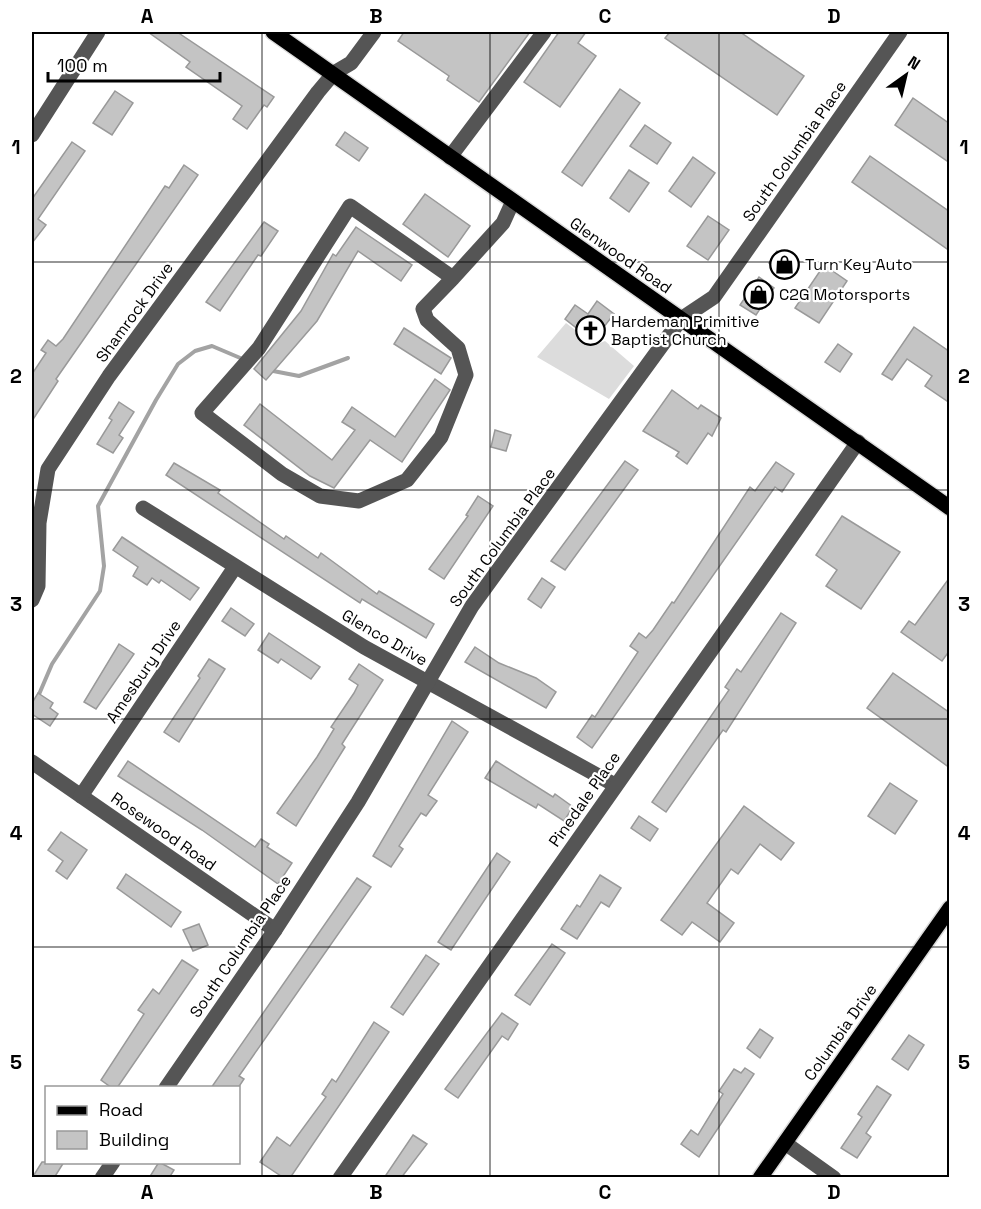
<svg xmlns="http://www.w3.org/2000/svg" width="981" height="1209" font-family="'Space Grotesk',sans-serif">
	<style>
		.green { fill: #dcdcdc }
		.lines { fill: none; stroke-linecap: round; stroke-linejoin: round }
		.stream { stroke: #a3a3a3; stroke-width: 4 }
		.building { fill: #c4c4c4; stroke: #999; stroke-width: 1.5 }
		.major-casing { stroke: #dbdbdb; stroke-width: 18 }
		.minor { stroke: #555; stroke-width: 15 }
		.major { stroke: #000; stroke-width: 15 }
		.grid { fill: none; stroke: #000; stroke-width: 1.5; stroke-opacity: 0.55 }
		.labels { text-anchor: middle; stroke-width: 4.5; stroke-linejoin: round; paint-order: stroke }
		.street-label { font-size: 16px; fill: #000; stroke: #fff }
		.poi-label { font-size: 16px; fill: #000; stroke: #fff; text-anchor: start }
		.neatline { fill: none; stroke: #000; stroke-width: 2 }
		.grid-label { font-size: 20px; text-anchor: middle; font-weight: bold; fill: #000 }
	</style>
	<rect width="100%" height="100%" fill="#fff"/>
	<polygon class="green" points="566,323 595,345 605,341 634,366 609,399 537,357"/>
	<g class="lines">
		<g class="stream">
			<polyline points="268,370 299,376 348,358"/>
			<polyline points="37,699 52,664 100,591 104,566 98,506 156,400 178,364 195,351 212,346 245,360"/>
		</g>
	</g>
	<g class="building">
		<polygon points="148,32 177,32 274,97 267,107 264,105 247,129 233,119 242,106 186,67 190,62"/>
		<polygon points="404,32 530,32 479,102 447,80 449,76 398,41"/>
		<polygon points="559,32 586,32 578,43 596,56 560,107 524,82"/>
		<polygon points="670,32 740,32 804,76 777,115 665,38"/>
		<polygon points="620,89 640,103 582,186 562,172"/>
		<polygon points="115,91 133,103 112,135 93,123"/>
		<polygon points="913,98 950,124 950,163 895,125"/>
		<polygon points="645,125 671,143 657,164 630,146"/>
		<polygon points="345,132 368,148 359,161 336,145"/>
		<polygon points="72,142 85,151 38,219 46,225 32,243 32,199"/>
		<polygon points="870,156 950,212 950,251 852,182"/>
		<polygon points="693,157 715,173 691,207 669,191"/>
		<polygon points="184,165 198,175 56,379 58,381 32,421 32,374 46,353 41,350 48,340 56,346 63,339 165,186 169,188"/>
		<polygon points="629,170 649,183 629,212 610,198"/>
		<polygon points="425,194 470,226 448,257 403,224"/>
		<polygon points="708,216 729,230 708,260 687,246"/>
		<polygon points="264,222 278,231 261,256 258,255 220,311 206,302"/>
		<polygon points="356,227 412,265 401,281 358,251 317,321 266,380 254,369 301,311 333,254 336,256"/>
		<polygon points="777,251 799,266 791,277 769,263"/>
		<polygon points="824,265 847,281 819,323 795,308"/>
		<polygon points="759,277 774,288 756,315 740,305"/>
		<polygon points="597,301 614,314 593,341 565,319 575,305 588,314"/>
		<polygon points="914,327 950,352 950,403 925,386 932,376 907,359 892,380 882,374"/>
		<polygon points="404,328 451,358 441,374 394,344"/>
		<polygon points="838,344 852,354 840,372 825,362"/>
		<polygon points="435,379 450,390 402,462 370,440 334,488 310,476 244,425 260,404 332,460 355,430 342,422 352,407 395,437"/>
		<polygon points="672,390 698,409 701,405 721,418 712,436 708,433 687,464 676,456 679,452 643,431"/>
		<polygon points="119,402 134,412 119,435 123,438 113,453 97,444 112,420 109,418"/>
		<polygon points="495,430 511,435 506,451 491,447"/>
		<polygon points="625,461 638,470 565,570 551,561"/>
		<polygon points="776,462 794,474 782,492 775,487 592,748 577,737 592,715 595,717 638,652 630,646 639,633 646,638 653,630 672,602 674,603 750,487 755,491"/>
		<polygon points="174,463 220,490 218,493 284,539 286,536 318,558 321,553 377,594 379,591 434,624 426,638 362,599 360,603 166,475"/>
		<polygon points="478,496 493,506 444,579 429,569 468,516 466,515"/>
		<polygon points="842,516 900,552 861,609 826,586 837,570 816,555"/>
		<polygon points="122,537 199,588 190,600 161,580 159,583 152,578 147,585 133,576 138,567 113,550"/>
		<polygon points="950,577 950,650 942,661 901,632 909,621 915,625"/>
		<polygon points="542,578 555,587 541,608 528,599"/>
		<polygon points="231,608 254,624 245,636 222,621"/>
		<polygon points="781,613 796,623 726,732 723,730 666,812 652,802 729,690 725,687 737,669 741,672"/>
		<polygon points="269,633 320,667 311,679 281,659 278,663 258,650"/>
		<polygon points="119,644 134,654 96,709 84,702"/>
		<polygon points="475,647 499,663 536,678 556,692 546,708 465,662"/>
		<polygon points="209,659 225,669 179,742 164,732 200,678 198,676"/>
		<polygon points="359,664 383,680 342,744 345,747 296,826 277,813 317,757 334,729 331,727 354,693 358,685 349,679"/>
		<polygon points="893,673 950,713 950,768 867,708"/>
		<polygon points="38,693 53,703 50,708 58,714 50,726 32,714 32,703"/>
		<polygon points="452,721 468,732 428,795 437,801 426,816 421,813 399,846 403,849 391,867 373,856"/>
		<polygon points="128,761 255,847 261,839 269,844 267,847 292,863 278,884 202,830 118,776"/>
		<polygon points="496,761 553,797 555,794 573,807 564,821 538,804 536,808 485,778"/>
		<polygon points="890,783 917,801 895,834 868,816"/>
		<polygon points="744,806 794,843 781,860 760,844 738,874 731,869 707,903 734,923 720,942 692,922 682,935 661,920"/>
		<polygon points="639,816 658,829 650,841 631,828"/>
		<polygon points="61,832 87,850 67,879 56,871 63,861 48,850"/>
		<polygon points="497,853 510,862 451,950 438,942"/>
		<polygon points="126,874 181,912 171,927 117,888"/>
		<polygon points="600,875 621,888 609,907 601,902 577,939 561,929 577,905 580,907"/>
		<polygon points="357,878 371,887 239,1076 244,1079 238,1088 211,1088"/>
		<polygon points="199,924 208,945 193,951 183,930"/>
		<polygon points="552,944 565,953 530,1005 515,995"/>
		<polygon points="426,955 439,964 403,1015 391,1007"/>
		<polygon points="182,960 198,970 117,1088 112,1088 101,1080 144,1014 138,1010 153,989 159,994"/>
		<polygon points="502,1013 518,1024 508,1040 502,1036 458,1098 445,1089"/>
		<polygon points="374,1022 389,1032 290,1178 284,1178 260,1162 277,1137 290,1146 326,1097 322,1094 332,1079 336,1082"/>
		<polygon points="760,1029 773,1038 760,1058 747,1048"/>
		<polygon points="909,1035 924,1045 908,1070 892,1059"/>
		<polygon points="745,1068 754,1074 699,1157 681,1144 691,1130 698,1135 723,1094 719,1091 734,1069 741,1073"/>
		<polygon points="877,1086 891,1095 866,1133 871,1137 857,1158 841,1148 862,1117 858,1114"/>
		<polygon points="413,1135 427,1144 401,1178 384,1178"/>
		<polygon points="42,1162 64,1162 54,1178 32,1178"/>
		<polygon points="159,1162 174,1170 169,1178 149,1178"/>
	</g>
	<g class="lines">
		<defs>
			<g id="major">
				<polyline points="273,32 950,508"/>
				<polyline points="760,1178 950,908"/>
			</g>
		</defs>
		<use href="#major" class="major-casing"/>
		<g class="minor">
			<polyline points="32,135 98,32"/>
			<polyline points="450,157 544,32"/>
			<polyline points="453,278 423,309 427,320 458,348 466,375 441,437 407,480 359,501 320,496 282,474 202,413 259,348 350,206 453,278 503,223 513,201"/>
			<polyline points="143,508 364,647 615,785"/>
			<polyline points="32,600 38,586 39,523 48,469 109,376 318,92 334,73 351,63 374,32"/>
			<polyline points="32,762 275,930"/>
			<polyline points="81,796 235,567"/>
			<polyline points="166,1088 275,930 358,802 472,606 681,319 714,297 900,32"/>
			<polyline points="785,1143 834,1178"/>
			<polyline points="102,1178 113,1162"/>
			<polyline points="340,1178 858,442"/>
		</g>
		<use href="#major" class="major"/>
	</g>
	<path class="grid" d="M262 32V1178M490 32V1178M719 32V1178M32 262H950M32 490H950M32 719H950M32 947H950"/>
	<defs>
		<symbol id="shop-ring" viewBox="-11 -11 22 22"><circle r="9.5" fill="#fff" stroke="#000" stroke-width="1.5"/><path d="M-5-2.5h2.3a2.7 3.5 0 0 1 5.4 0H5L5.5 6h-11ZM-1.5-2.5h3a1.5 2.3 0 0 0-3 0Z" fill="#000"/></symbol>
		<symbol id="church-ring" viewBox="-11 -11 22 22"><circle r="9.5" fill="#fff" stroke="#000" stroke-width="1.5"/><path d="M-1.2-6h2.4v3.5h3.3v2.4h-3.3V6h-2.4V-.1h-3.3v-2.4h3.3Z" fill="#000"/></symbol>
	</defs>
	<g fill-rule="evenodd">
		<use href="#shop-ring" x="768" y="248" width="33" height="33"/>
		<use href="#shop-ring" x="742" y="278" width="33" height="33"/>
		<use href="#church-ring" x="574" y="314" width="33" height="33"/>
	</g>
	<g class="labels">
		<g class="street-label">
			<text transform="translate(794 151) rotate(-55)" y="6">South Columbia Place</text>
			<text transform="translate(621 255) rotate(35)" y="6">Glenwood Road</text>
			<text transform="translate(134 312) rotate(-54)" y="6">Shamrock Drive</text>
			<text transform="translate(502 537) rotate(-54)" y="6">South Columbia Place</text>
			<text transform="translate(385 637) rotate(30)" y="6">Glenco Drive</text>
			<text transform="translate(143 671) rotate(-56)" y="6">Amesbury Drive</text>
			<text transform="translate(584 799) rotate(-55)" y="6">Pinedale Place</text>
			<text transform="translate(164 831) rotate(35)" y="6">Rosewood Road</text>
			<text transform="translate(240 946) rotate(-56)" y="6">South Columbia Place</text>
			<text transform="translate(840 1032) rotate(-55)" y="6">Columbia Drive</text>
		</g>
		<g class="poi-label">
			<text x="805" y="270">Turn Key Auto</text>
			<text x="779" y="300">C2G Motorsports</text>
			<text x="611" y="327">Hardeman Primitive<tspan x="611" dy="18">Baptist Church</tspan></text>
		</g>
	</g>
	<rect width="981" height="1209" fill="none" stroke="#ffffff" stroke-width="66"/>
	<rect x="45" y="1086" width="195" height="78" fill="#ffffff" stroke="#999999" stroke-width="1.5"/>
	<rect x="57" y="1106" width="30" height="9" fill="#000000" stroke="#999999" stroke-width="1.5"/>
	<text x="99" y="1116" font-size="18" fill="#000000">Road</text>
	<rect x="57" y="1131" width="30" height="18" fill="#c4c4c4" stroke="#999999" stroke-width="1.5"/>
	<text x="99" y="1146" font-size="18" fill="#000000">Building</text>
	<g transform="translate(906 75) rotate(34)" stroke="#ffffff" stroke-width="4.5" paint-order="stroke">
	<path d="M0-4.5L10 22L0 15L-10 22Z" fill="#000000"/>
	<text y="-9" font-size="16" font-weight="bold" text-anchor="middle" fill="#000000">N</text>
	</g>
	<path d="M48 72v9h172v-9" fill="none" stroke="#000000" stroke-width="3"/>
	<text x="57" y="72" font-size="18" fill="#000000" stroke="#ffffff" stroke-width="4.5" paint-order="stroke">100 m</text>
	<rect x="33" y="33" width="915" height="1143" class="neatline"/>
	<g class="grid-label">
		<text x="147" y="23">A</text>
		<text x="376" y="23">B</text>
		<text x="605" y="23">C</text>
		<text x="834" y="23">D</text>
		<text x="16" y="154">1</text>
		<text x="964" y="154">1</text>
		<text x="16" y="383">2</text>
		<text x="964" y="383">2</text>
		<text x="16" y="611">3</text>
		<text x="964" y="611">3</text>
		<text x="16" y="840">4</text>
		<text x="964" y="840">4</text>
		<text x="16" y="1069">5</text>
		<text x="964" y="1069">5</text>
		<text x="147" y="1199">A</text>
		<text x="376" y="1199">B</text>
		<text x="605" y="1199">C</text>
		<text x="834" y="1199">D</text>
	</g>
</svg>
